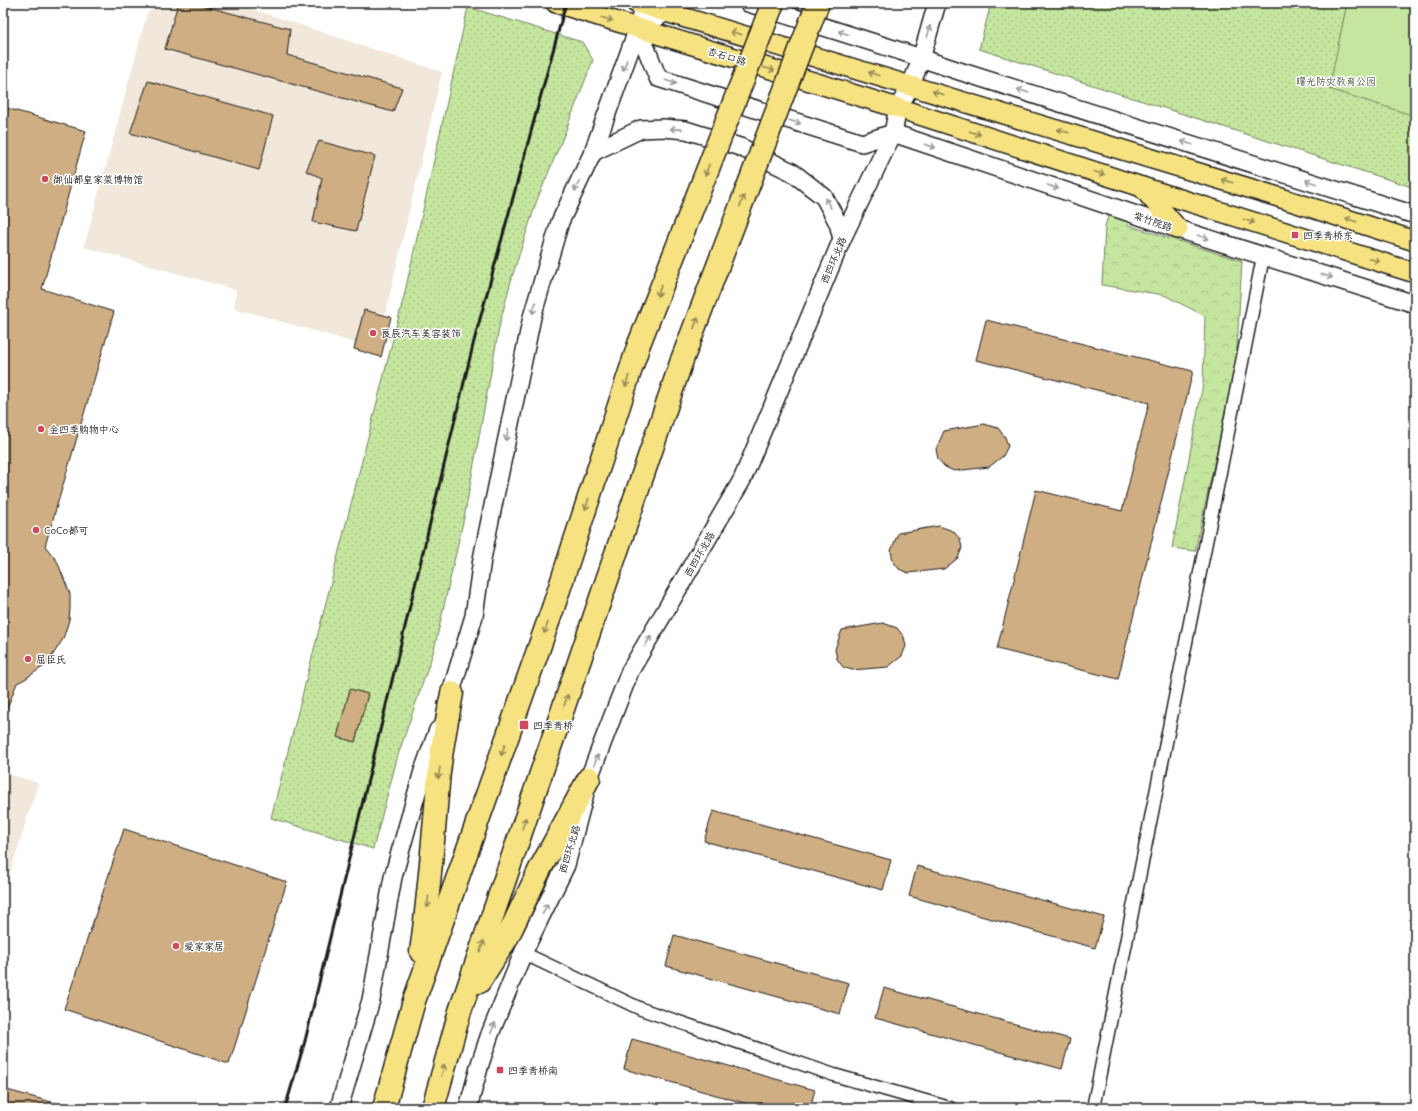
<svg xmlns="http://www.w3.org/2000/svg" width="1418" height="1111" font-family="Delius,'LXGW WenKai TC',sans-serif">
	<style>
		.built { fill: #f1e7da }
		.green { fill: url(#green-dots); stroke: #70815e }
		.forest { fill: url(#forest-crowns); stroke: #70815e }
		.pitch { fill: #c5e69f; stroke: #70815e }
		.building { fill: #d0ae83; stroke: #1c1c1c }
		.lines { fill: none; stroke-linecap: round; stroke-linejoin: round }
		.street-casing { stroke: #1c1c1c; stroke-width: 15 }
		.secondary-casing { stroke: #1c1c1c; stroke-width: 20 }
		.primary-casing { stroke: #1c1c1c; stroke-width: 22 }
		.highway-casing { stroke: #1c1c1c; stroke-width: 25 }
		.street { stroke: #fff; stroke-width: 12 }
		.secondary { stroke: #fff; stroke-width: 17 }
		.primary { stroke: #f7e281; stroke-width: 19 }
		.highway { stroke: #f7e281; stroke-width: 22 }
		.rail { stroke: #1c1c1c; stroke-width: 3 }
		.highway-bridge-casing { stroke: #1c1c1c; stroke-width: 25; stroke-linecap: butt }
		.highway-bridge { stroke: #f7e281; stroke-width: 22 }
		.oneway { stroke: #948954 }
		.oneway2 { stroke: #999 }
		.poi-dot { fill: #d1495b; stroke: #fff; stroke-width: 1.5 }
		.labels { text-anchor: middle; stroke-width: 3; stroke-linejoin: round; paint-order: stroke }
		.street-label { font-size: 10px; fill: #1c1c1c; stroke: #fff }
		.park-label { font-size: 10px; fill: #4f5943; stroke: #fff }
		.poi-label { font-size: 10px; fill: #1c1c1c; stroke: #fff; text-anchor: start }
	</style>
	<defs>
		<pattern id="green-dots" width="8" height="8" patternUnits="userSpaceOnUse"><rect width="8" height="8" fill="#c5e69f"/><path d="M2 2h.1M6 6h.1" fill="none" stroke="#a9c588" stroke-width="1.8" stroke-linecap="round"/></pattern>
		<pattern id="forest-crowns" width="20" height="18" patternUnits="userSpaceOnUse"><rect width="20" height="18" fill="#c5e69f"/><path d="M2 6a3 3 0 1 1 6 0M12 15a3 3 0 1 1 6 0" fill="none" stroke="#a9c588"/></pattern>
	</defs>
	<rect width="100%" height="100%" fill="#fff"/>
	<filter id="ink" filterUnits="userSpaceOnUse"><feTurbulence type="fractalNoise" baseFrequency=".025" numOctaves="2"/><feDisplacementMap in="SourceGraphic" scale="8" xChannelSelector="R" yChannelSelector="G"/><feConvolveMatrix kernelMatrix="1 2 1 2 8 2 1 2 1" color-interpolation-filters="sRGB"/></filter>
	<g filter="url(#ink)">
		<g class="built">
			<polygon points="157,3 234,3 442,72 377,349 234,308 236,290 84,247 147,14"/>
			<polygon points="3,772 38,783 3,895"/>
		</g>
		<g class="green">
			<polygon points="991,3 1415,3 1415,188 979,49"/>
			<polygon points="468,7 582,42 593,60 562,140 537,200 512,277 500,323 465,513 434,650 398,755 373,849 271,818 404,296"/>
		</g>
		<polygon class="forest" points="1110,210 1127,216 1128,225 1242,261 1236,364 1195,551 1172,548 1203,384 1205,316 1164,295 1102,285 1105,226"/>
		<polygon class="pitch" points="1347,3 1415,3 1415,116 1329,89"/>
		<g class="building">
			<polygon points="178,3 193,3 290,29 287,55 402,88 393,112 165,49"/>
			<polygon points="148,81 273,116 259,170 130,133"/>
			<polygon points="3,107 86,131 42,289 114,312 45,546 57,561 70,594 70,608 69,620 63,639 47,664 25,679 17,683 4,716 3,715"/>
			<polygon points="319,141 375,156 356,231 313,222 322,178 306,171"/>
			<polygon points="364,310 391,317 381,357 354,349"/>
			<polygon points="986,320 1193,371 1118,679 997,649 1036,490 1122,511 1149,403 976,360"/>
			<polygon points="984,424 998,428 1005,437 1008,446 1003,456 989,467 954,471 945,467 938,459 936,449 944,431"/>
			<polygon points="939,526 953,531 960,539 962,548 958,558 944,569 908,573 899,569 893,561 891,551 898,533"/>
			<polygon points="883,623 897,628 904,637 906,646 902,656 888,667 852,670 843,667 837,659 835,649 842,630"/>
			<polygon points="350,689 368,694 355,742 337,737"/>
			<polygon points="713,811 891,860 883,890 704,841"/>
			<polygon points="124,829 287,882 229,1064 64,1009"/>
			<polygon points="917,866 1104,917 1095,948 909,896"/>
			<polygon points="674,935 849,983 840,1014 666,966"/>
			<polygon points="884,988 1070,1039 1062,1069 875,1018"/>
			<polygon points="632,1039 815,1090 810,1108 762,1108 624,1069"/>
			<polygon points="3,1089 59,1104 59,1108 3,1108"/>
		</g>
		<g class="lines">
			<defs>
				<g id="street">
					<polyline points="523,953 641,1009 834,1075 950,1108"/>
					<polyline points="1093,1108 1263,257"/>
				</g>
				<g id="secondary">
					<polyline points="748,3 897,50 959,71 1415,215"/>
					<polyline points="638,28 658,78 862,143 893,133 1178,229 1415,304"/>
					<polyline points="638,28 667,12 670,3"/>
					<polyline points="593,152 641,129 663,128 686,130 740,147 792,172 824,197 838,223 842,239"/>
					<polyline points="447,705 474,616 482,559 532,317 560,222 593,152 638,28 644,3"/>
					<polyline points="339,1108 371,1000 393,877 423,771 438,730"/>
					<polyline points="468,1108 480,1064 490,1034 523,953 566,865 589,778 630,671 742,480 842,239 893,133 898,108 911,85 921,59 937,3"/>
				</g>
				<g id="primary">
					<polyline points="556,3 898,108 1142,187 1415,273"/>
					<polyline points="636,3 1275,196 1415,241"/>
					<polyline points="1142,187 1178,229"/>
				</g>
				<g id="highway">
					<path d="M421 952C429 896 433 840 438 784 440 753 447 723 452 693"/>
					<polyline points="479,982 507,938 540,869 589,778"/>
					<polyline points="384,1108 414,1001 553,608 639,344"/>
					<polyline points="433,1108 460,1011 682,360"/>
				</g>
			</defs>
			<use href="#street" class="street-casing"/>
			<use href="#secondary" class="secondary-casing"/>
			<use href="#primary" class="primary-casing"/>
			<use href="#highway" class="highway-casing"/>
			<use href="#street" class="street"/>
			<use href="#secondary" class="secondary"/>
			<use href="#primary" class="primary"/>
			<use href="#highway" class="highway"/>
			<polyline class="rail" points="285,1108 305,1041 474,341 566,3"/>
			<defs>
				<g id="highway-bridge">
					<polyline points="639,344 773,3"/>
					<polyline points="682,360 818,3"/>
				</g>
			</defs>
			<use href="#highway-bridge" class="highway-bridge-casing"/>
			<use href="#highway-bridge" class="highway-bridge"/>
		</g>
		<defs><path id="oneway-shaft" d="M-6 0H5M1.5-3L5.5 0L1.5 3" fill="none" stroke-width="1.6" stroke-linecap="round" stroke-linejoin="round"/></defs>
		<g class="oneway">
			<use href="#oneway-shaft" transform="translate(607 19) rotate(17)"/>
			<use href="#oneway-shaft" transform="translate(736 33) rotate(-163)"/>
			<use href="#oneway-shaft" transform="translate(769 69) rotate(17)"/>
			<use href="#oneway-shaft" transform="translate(874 74) rotate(-163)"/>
			<use href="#oneway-shaft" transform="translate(938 93) rotate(-163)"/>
			<use href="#oneway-shaft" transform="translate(1063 131) rotate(-163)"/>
			<use href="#oneway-shaft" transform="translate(975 133) rotate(18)"/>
			<use href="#oneway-shaft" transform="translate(707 170) rotate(111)"/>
			<use href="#oneway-shaft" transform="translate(1099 173) rotate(18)"/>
			<use href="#oneway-shaft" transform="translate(1227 181) rotate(-163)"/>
			<use href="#oneway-shaft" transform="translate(742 201) rotate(-69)"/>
			<use href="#oneway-shaft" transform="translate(1351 220) rotate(-162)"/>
			<use href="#oneway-shaft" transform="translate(1249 221) rotate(17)"/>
			<use href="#oneway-shaft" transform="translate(1374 260) rotate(17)"/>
			<use href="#oneway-shaft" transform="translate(659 291) rotate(111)"/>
			<use href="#oneway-shaft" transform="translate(696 323) rotate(-69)"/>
			<use href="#oneway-shaft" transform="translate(627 381) rotate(108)"/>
			<use href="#oneway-shaft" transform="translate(587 504) rotate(108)"/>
			<use href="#oneway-shaft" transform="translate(546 628) rotate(109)"/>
			<use href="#oneway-shaft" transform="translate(566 700) rotate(-71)"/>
			<use href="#oneway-shaft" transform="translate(503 750) rotate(109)"/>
			<use href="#oneway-shaft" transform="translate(439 773) rotate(99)"/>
			<use href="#oneway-shaft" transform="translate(524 823) rotate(-71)"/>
			<use href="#oneway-shaft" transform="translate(428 902) rotate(95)"/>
			<use href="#oneway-shaft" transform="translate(482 946) rotate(-71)"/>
			<use href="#oneway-shaft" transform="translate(443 1070) rotate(-75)"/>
		</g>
		<g class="oneway2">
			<use href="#oneway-shaft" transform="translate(929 31) rotate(-74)"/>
			<use href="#oneway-shaft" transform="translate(844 33) rotate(-162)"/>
			<use href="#oneway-shaft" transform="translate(625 65) rotate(110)"/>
			<use href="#oneway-shaft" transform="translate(671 82) rotate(18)"/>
			<use href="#oneway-shaft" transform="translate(1023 91) rotate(-162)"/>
			<use href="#oneway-shaft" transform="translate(795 122) rotate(18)"/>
			<use href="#oneway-shaft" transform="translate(676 129) rotate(-176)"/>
			<use href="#oneway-shaft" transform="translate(1187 143) rotate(-162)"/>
			<use href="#oneway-shaft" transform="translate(930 146) rotate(19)"/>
			<use href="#oneway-shaft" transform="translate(1311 182) rotate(-162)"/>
			<use href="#oneway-shaft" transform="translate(577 186) rotate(115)"/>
			<use href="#oneway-shaft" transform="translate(1053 187) rotate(19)"/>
			<use href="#oneway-shaft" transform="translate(828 203) rotate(-119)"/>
			<use href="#oneway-shaft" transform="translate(1203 237) rotate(18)"/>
			<use href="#oneway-shaft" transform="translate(1327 276) rotate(17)"/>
			<use href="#oneway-shaft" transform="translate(534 308) rotate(107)"/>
			<use href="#oneway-shaft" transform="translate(507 435) rotate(102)"/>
			<use href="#oneway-shaft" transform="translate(648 641) rotate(-60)"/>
			<use href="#oneway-shaft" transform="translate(596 760) rotate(-69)"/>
			<use href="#oneway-shaft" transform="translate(545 909) rotate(-64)"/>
			<use href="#oneway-shaft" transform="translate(493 1028) rotate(-68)"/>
		</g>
	</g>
	<g class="poi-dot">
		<circle cx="45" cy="179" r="4"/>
		<rect x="1291" y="231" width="8" height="8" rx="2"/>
		<circle cx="373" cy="333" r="4"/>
		<circle cx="41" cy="429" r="4"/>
		<circle cx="36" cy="530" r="4"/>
		<circle cx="28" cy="659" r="4"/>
		<rect x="519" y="720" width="10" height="10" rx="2"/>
		<circle cx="176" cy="946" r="4"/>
		<rect x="496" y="1066" width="8" height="8" rx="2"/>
	</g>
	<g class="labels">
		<g class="street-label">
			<text transform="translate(727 56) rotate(17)" y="4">杏石口路</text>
			<text transform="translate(1153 221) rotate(19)" y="4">紫竹院路</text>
			<text transform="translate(833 260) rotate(-67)" y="4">西四环北路</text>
			<text transform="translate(699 554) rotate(-60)" y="4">西四环北路</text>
			<text transform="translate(569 849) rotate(-73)" y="4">西四环北路</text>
		</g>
		<g class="park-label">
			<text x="1336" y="85">曙光防灾教育公园</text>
		</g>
		<g class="poi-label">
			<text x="53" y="183">御仙都皇家菜博物馆</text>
			<text x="1303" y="239">四季青桥东</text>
			<text x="381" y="337">良辰汽车美容装饰</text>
			<text x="49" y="433">金四季购物中心</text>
			<text x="44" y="534">CoCo都可</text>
			<text x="36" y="663">屈臣氏</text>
			<text x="533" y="729">四季青桥</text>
			<text x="184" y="950">爱家家居</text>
			<text x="508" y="1074">四季青桥南</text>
		</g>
	</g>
	<rect width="1418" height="1111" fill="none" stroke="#fff" stroke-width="16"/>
	<rect x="8" y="8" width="1402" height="1095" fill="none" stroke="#1c1c1c" stroke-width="1.5" filter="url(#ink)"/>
</svg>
